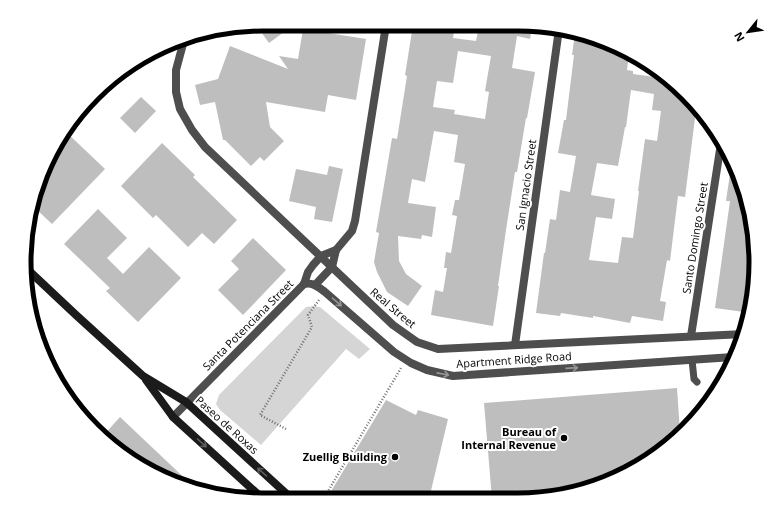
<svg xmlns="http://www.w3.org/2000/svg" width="780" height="524" font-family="'Open Sans',sans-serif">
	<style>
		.green { fill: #d5d5d5 }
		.building { fill: #bebebe; fill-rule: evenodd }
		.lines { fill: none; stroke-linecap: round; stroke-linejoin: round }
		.path { stroke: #707070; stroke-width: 2.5; stroke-dasharray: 1 2; stroke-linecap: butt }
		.lane { stroke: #4e4e4e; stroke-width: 7 }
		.street { stroke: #4e4e4e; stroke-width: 8 }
		.secondary { stroke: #1b1b1b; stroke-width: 8 }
		.oneway { stroke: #959595 }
		.oneway2 { stroke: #5f5f5f }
		.poi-dot { fill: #000; stroke: #fff; stroke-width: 1.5 }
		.labels { text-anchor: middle; stroke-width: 4; stroke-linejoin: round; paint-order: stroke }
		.street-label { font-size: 11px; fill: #000; stroke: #fff }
		.poi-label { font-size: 11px; font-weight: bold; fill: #000; stroke: #fff; text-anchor: end }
		.rim { fill: none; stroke: #000; stroke-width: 5 }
	</style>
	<rect width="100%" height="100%" fill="#fff"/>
	<polygon class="green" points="314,306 320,307 370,349 359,359 346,349 261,445 220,410 216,404 219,395 306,307"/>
	<g class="building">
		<polygon points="262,24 295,24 269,43 256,25"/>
		<path d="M413 25H455L453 38 476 41 479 26H532L530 39 517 36 512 68 535 72 527 118H526L517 172H515L506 230 498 286H499L493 326 431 315 435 290 443 292 447 268H444L446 252 451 253 457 216 452 215 455 200H459L465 164 454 162 458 135 434 131 425 182 412 179 408 203 436 207 432 237 422 235 421 239 398 236 399 261 406 274 422 286 408 306 387 292 377 272 374 262 379 233 376 232 383 191 392 138 397 139 407 76 405 75ZM458 51 491 56 485 91 489 92 485 119 454 114 455 110 433 107 437 81 453 83Z"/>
		<polygon points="303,29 366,39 356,100 328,95 325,112 266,102 270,127 284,141 264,161 260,157 251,166 225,140 223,140 215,102 200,105 195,85 218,79 230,46 288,69 279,56 298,59"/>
		<path d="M575 34 623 48 629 53 627 70 633 71V74L669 79 675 83 696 110 685 197 678 196 670 261 667 260 660 301 666 302 663 321 632 316 630 323 593 316V318L561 313 560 316 536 313 544 253H545L550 219 556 220 560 190 570 192 576 156 558 153 564 120H566L574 55H572ZM631 90 654 94 652 110 661 111 657 141 645 139 638 191H639L633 238 622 237 618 263 589 260 596 217 612 219 615 199 591 195 597 163 618 166 625 127H626Z"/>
		<polygon points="141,97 156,111 135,133 120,118"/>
		<polygon points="65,131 105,169 52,224 34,207 42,171"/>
		<polygon points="162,143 195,175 193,177 237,220 214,244 202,233 188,247 156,215 153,218 121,186"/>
		<polygon points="732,160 754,243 751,270 752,270 748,304 745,303 744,312 715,308 730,201 726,201"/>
		<polygon points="329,166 343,169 332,222 314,219 316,207 289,201 296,169 327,175"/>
		<polygon points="98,209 127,238 107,258 123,274 149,247 181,278 138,322 106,291 110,288 64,244"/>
		<polygon points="253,238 286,270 243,315 218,290 239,269 231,261"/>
		<polygon points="677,388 680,432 623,476 533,500 492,499 484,403"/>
		<polygon points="386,400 416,415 418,410 448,419 429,499 327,498"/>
		<polygon points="120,417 194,487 157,476 105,441 102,437"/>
	</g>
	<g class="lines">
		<g class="path">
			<polyline points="286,429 260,415 312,327 308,315 319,300"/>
			<polyline points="324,498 401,368"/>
		</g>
		<polyline class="lane" points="692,360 694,379 697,382"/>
		<g class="street">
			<polyline points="188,36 183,44 176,70 176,92 180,109 192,130 205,147 393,325 417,342 438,349 744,334"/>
			<path d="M304 284C313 282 318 287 325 292L394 352 411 363 427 370 453 376 733 357"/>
			<polyline points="315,285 332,267 336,250 352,231 355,221 386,25"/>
			<polyline points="691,336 721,143"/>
			<polyline points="515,345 559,29"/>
			<polyline points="173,417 304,284 308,272 313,265 321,256 336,250"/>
		</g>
		<g class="secondary">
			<polyline points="26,268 76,315 143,376 186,402 291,498"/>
			<polyline points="146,380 173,417 262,498"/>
		</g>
	</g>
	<defs><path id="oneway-shaft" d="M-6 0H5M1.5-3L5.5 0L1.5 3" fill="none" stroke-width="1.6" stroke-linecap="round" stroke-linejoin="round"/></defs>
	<g class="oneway">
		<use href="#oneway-shaft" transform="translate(337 302) rotate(41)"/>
		<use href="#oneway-shaft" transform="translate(572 368) rotate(-4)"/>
		<use href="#oneway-shaft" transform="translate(443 374) rotate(11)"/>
	</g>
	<g class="oneway2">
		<use href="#oneway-shaft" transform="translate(202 443) rotate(42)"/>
		<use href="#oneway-shaft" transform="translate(262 472) rotate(-138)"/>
	</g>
	<g class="poi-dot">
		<circle cx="564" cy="438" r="4"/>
		<circle cx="395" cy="457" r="4"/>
	</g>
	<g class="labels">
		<g class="street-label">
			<text transform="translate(526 185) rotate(-82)" y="4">San Ignacio Street</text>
			<text transform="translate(695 238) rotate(-81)" y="4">Santo Domingo Street</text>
			<text transform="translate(393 308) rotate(40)" y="4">Real Street</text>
			<text transform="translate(248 325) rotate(-45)" y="4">Santa Potenciana Street</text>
			<text transform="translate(514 360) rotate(-4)" y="4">Apartment Ridge Road</text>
			<text transform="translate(227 425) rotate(42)" y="4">Paseo de Roxas</text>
		</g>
		<g class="poi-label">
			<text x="556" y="436">Bureau of<tspan x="556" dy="13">Internal Revenue</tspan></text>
			<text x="387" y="461">Zuellig Building</text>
		</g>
	</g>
	<path d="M0 0H780V524H0ZM262 31H518A231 231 0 0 1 749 262V262A231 231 0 0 1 518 493H262A231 231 0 0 1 31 262V262A231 231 0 0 1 262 31Z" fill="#fff" fill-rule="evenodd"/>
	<path class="rim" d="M262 31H518A231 231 0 0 1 749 262V262A231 231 0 0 1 518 493H262A231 231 0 0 1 31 262V262A231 231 0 0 1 262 31Z"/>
	<g transform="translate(748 32) rotate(240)" stroke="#ffffff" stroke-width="3" paint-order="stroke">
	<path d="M0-3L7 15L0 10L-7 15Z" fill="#000000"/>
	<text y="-6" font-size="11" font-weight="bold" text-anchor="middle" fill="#000000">N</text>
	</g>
</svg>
